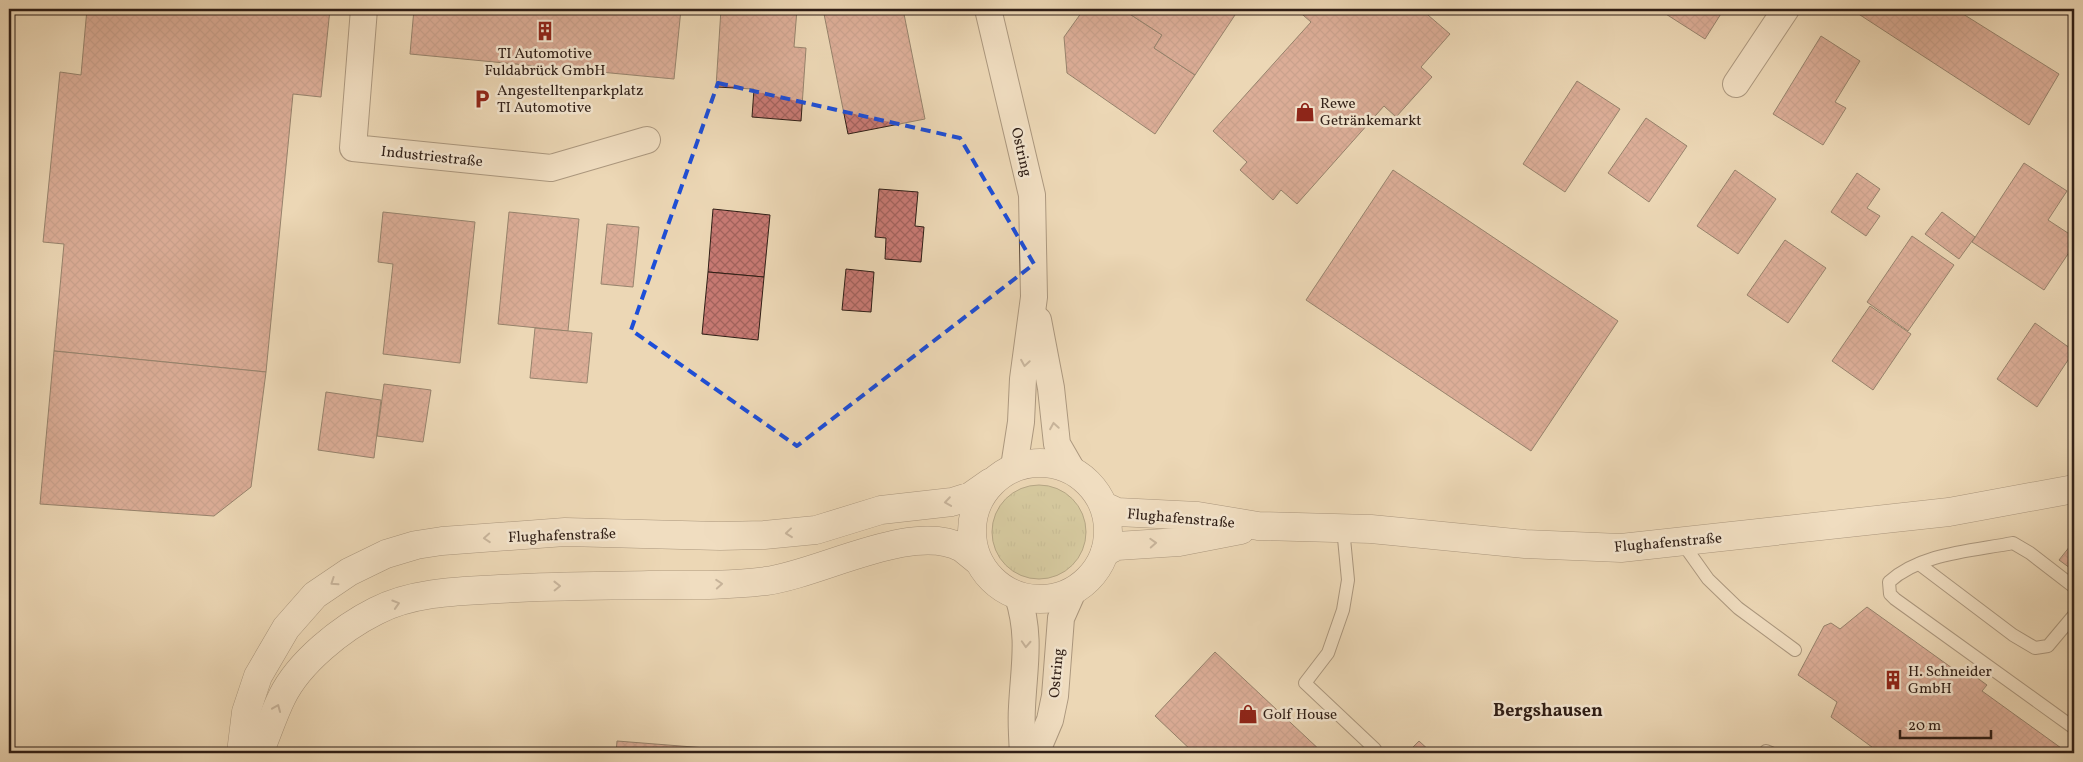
<svg xmlns="http://www.w3.org/2000/svg" width="2083" height="762" font-family="Vollkorn,serif">
	<style>
		.grass { fill: url(#grass-tufts); stroke: #766e50 }
		.building { fill: url(#building-cross-hatch); stroke: #2f1e16 }
		.lines { fill: none; stroke-linecap: round; stroke-linejoin: round }
		.service-casing { stroke: #5e4c3e; stroke-width: 14 }
		.minor-casing { stroke: #5e4c3e; stroke-width: 28 }
		.tertiary-casing { stroke: #5e4c3e; stroke-width: 29 }
		.service { stroke: #f3e5cf; stroke-width: 12 }
		.minor { stroke: #f3e5cf; stroke-width: 26 }
		.tertiary { stroke: #f3e5cf; stroke-width: 28 }
		.oneway { stroke: #9b8b7c }
		.marked { fill: none; stroke: #1d4ed8; stroke-width: 4; stroke-dasharray: 10 6; stroke-linejoin: round }
		.labels { text-anchor: middle; stroke-width: 5; stroke-linejoin: round; paint-order: stroke }
		.poi-label { font-size: 15px; fill: #2f1e16; stroke: #f3e5cf; text-anchor: start }
		.street-label { font-size: 15px; fill: #2f1e16; stroke: #f3e5cf }
		.quarter-label { font-size: 18px; font-weight: bold; fill: #2f1e16; stroke: #f3e5cf }
	</style>
	<defs>
		<pattern id="grass-tufts" width="24" height="20" patternUnits="userSpaceOnUse" patternTransform="scale(1.25)"><rect width="24" height="20" fill="#bcbd8a"/><path d="M3 7l-1-3M5 7V3M7 7l1-3M15 17l-1-3M17 17v-4M19 17l1-3" fill="none" stroke="#a2a276"/></pattern>
		<pattern id="building-cross-hatch" width="8" height="8" patternUnits="userSpaceOnUse" patternTransform="scale(1.25)"><rect width="8" height="8" fill="#c87a74"/><path d="M0 0l8 8M0 8l8-8" fill="none" stroke="#a3635e"/></pattern>
	</defs>
	<rect width="100%" height="100%" fill="#ecd7b5"/>
	<filter id="stains"><feTurbulence type="fractalNoise" baseFrequency=".004" numOctaves="4"/><feColorMatrix values="0 0 0 0 .2 0 0 0 0 .09 0 0 0 0 .02 0 0 0 .5 -.17"/></filter>
	<radialGradient id="worn" r=".72"><stop offset=".6" stop-color="#630" stop-opacity="0"/><stop offset="1" stop-color="#630" stop-opacity=".3"/></radialGradient>
	<circle class="grass" cx="1039" cy="532" r="47"/>
	<g class="building">
		<polygon points="87,9 330,9 321,97 293,94 266,372 54,351 64,244 43,242 60,72 81,75"/>
		<polygon points="414,9 681,9 674,79 410,54"/>
		<polygon points="721,9 797,9 794,47 806,48 801,121 752,117 754,89 716,87"/>
		<polygon points="823,9 903,9 925,119 848,134"/>
		<polygon points="1084,9 1122,9 1162,35 1154,48 1195,75 1155,134 1067,73 1064,37"/>
		<polygon points="1122,9 1239,9 1195,75 1154,48 1162,35"/>
		<polygon points="1296,9 1421,9 1450,34 1421,67 1432,77 1396,117 1384,106 1297,204 1281,190 1273,200 1240,170 1247,162 1213,131 1311,22"/>
		<polygon points="1658,9 1724,9 1705,39"/>
		<polygon points="1860,9 1955,9 2059,74 2029,125 1857,13"/>
		<polygon points="1821,36 1860,61 1835,102 1846,108 1823,145 1773,114"/>
		<polygon points="1577,81 1620,109 1565,192 1523,164"/>
		<polygon points="1646,118 1687,146 1649,202 1608,173"/>
		<polygon points="2024,163 2067,191 2048,220 2074,237 2074,245 2044,290 1972,242"/>
		<polygon points="1393,170 1618,321 1531,451 1306,300"/>
		<polygon points="1735,170 1776,199 1738,254 1697,226"/>
		<polygon points="1857,173 1880,189 1867,208 1880,216 1866,236 1831,212"/>
		<polygon points="879,189 918,192 915,226 924,227 921,262 885,259 886,238 875,237"/>
		<polygon points="713,209 770,215 764,277 708,272"/>
		<polygon points="383,212 475,222 460,363 383,354 393,264 378,262"/>
		<polygon points="509,212 579,219 568,331 498,324"/>
		<polygon points="1942,212 1975,237 1959,259 1925,234"/>
		<polygon points="607,224 639,227 633,287 601,284"/>
		<polygon points="1912,236 1954,265 1908,331 1867,302"/>
		<polygon points="1785,240 1826,268 1788,323 1747,295"/>
		<polygon points="846,269 874,272 871,312 842,310"/>
		<polygon points="708,272 764,277 758,340 702,334"/>
		<polygon points="1870,306 1911,334 1873,390 1832,361"/>
		<polygon points="2035,323 2074,351 2037,407 1997,379"/>
		<polygon points="535,328 592,333 587,383 530,378"/>
		<polygon points="54,351 266,372 251,487 214,516 40,504"/>
		<polygon points="384,384 431,390 423,442 377,436"/>
		<polygon points="326,392 381,400 374,458 318,450"/>
		<polygon points="2074,541 2074,571 2059,560"/>
		<polygon points="1867,607 1959,673 1965,669 1987,685 1982,691 2068,753 1880,753 1831,717 1837,702 1798,675 1824,626 1831,623 1840,629"/>
		<polygon points="1215,652 1323,753 1194,753 1155,716"/>
		<polygon points="617,741 769,753 616,753"/>
		<polygon points="1419,741 1432,753 1407,753"/>
	</g>
	<g class="lines">
		<defs>
			<g id="service">
				<polyline points="1343,528 1348,580 1343,610 1328,653 1305,683 1375,749"/>
				<polyline points="1681,541 1708,579 1738,608 1795,650"/>
				<polyline points="1919,564 2013,635 2035,648 2048,646 2074,615"/>
				<path d="M2074 587 2030 553 2013 543C1972 551 1921 553 1889 582L1890 594 1895 599 2074 728"/>
				<polyline points="1766,751 1771,753"/>
			</g>
			<g id="minor">
				<polyline points="364,9 353,148 551,168 647,140"/>
				<polyline points="988,9 1032,195 1034,297 1023,379 1021,422 1014,467"/>
				<polyline points="1736,84 1786,9"/>
				<polyline points="1038,320 1051,388 1057,444 1072,470"/>
				<path d="M1018 596C1031 637 1024 666 1022 707 1021 722 1022 738 1023 753"/>
				<polyline points="1036,753 1050,720 1055,696 1061,618 1073,591"/>
			</g>
			<g id="tertiary">
				<circle cx="1040" cy="531" r="68"/>
				<polyline points="1104,506 1117,512 1198,516 1258,526 1371,529 1525,544 1621,548 1949,512 2074,489"/>
				<polyline points="1105,552 1117,546 1179,542 1241,530"/>
				<polyline points="241,753 246,712 258,676 286,628 315,595 349,572 386,554 416,545 442,541 565,532 720,536 764,535 816,530 881,510 952,502 971,496 991,482"/>
				<path d="M259 753C267 735 273 715 282 697 299 662 342 628 376 611 412 592 459 591 499 589 549 586 599 586 649 585 688 585 727 586 766 581 820 574 913 521 962 548 967 552 973 557 978 561"/>
			</g>
		</defs>
		<use href="#service" class="service-casing"/>
		<use href="#minor" class="minor-casing"/>
		<use href="#tertiary" class="tertiary-casing"/>
		<use href="#service" class="service"/>
		<use href="#minor" class="minor"/>
		<use href="#tertiary" class="tertiary"/>
	</g>
	<defs><path id="oneway-chevron" d="M-2-3.5L2.5 0L-2 3.5" fill="none" stroke-width="1.6" stroke-linecap="round" stroke-linejoin="round" transform="scale(1.25)"/></defs>
	<g class="oneway">
		<use href="#oneway-chevron" transform="translate(1025 363) rotate(99)"/>
		<use href="#oneway-chevron" transform="translate(1054 426) rotate(-99)"/>
		<use href="#oneway-chevron" transform="translate(948 502) rotate(172)"/>
		<use href="#oneway-chevron" transform="translate(789 533) rotate(174)"/>
		<use href="#oneway-chevron" transform="translate(487 538) rotate(176)"/>
		<use href="#oneway-chevron" transform="translate(1153 543) rotate(-3)"/>
		<use href="#oneway-chevron" transform="translate(334 582) rotate(146)"/>
		<use href="#oneway-chevron" transform="translate(719 584) rotate(-4)"/>
		<use href="#oneway-chevron" transform="translate(557 586) rotate(-1)"/>
		<use href="#oneway-chevron" transform="translate(396 604) rotate(-17)"/>
		<use href="#oneway-chevron" transform="translate(1026 644) rotate(93)"/>
		<use href="#oneway-chevron" transform="translate(277 708) rotate(-68)"/>
	</g>
	<path d="M0 0H2083V762H0ZM718 83 960 138 1034 264 797 446 631 330Z" fill="#ecd7b5" fill-opacity=".55" fill-rule="evenodd"/>
	<path class="marked" d="M718 83 960 138 1034 264 797 446 631 330Z"/>
	<defs>
		<symbol id="building-bare" viewBox="-9 -9 18 18"><path d="M-4-6H4V6H1V3H-1V6H-4ZM-2.5-4.3h1.7v1.8h-1.7ZM.8-4.3h1.7v1.8H.8ZM-2.5-1h1.7V.8h-1.7ZM.8-1h1.7V.8H.8Z" fill="#8f2418" stroke="#f3e5cf" stroke-width="2.5" paint-order="stroke"/></symbol>
		<symbol id="parking-bare" viewBox="-9 -9 18 18"><path d="M-3.5-5.5H1a3.5 3.5 0 0 1 0 7H-1V5.5H-3.5ZM-1-3.4V-.6H.8a1.4 1.4 0 0 0 0-2.8Z" fill="#8f2418" stroke="#f3e5cf" stroke-width="2.5" paint-order="stroke"/></symbol>
		<symbol id="shop-bare" viewBox="-9 -9 18 18"><path d="M-5-2.5h2.3a2.7 3.5 0 0 1 5.4 0H5L5.5 6h-11ZM-1.5-2.5h3a1.5 2.3 0 0 0-3 0Z" fill="#8f2418" stroke="#f3e5cf" stroke-width="2.5" paint-order="stroke"/></symbol>
	</defs>
	<g fill-rule="evenodd">
		<use href="#building-bare" x="531" y="17" width="28" height="28"/>
		<use href="#parking-bare" x="468" y="85" width="28" height="28"/>
		<use href="#shop-bare" x="1291" y="98" width="28" height="28"/>
		<use href="#building-bare" x="1879" y="666" width="28" height="28"/>
		<use href="#shop-bare" x="1234" y="700" width="28" height="28"/>
	</g>
	<g class="labels">
		<g class="poi-label">
			<text x="545" y="58" text-anchor="middle">TI Automotive<tspan x="545" dy="17">Fuldabrück GmbH</tspan></text>
			<text x="497" y="95">Angestelltenparkplatz<tspan x="497" dy="17">TI Automotive</tspan></text>
			<text x="1320" y="108">Rewe<tspan x="1320" dy="17">Getränkemarkt</tspan></text>
			<text x="1908" y="676">H. Schneider<tspan x="1908" dy="17">GmbH</tspan></text>
			<text x="1263" y="719">Golf House</text>
		</g>
		<g class="street-label">
			<text transform="translate(1022 152) rotate(77)" y="5">Ostring</text>
			<text transform="translate(432 156) rotate(6)" y="5">Industriestraße</text>
			<text transform="translate(1181 518) rotate(5)" y="5">Flughafenstraße</text>
			<text transform="translate(562 535) rotate(-2)" y="5">Flughafenstraße</text>
			<text transform="translate(1668 542) rotate(-5)" y="5">Flughafenstraße</text>
			<text transform="translate(1056 673) rotate(-85)" y="5">Ostring</text>
		</g>
		<g class="quarter-label">
			<text x="1548" y="716">Bergshausen</text>
		</g>
	</g>
	<rect width="2083" height="762" fill="none" stroke="#ecd7b5" stroke-width="30"/>
	<rect x="10" y="10" width="2063" height="742" fill="none" stroke="#2f1e16" stroke-width="2.5"/>
	<rect x="15" y="15" width="2053" height="732" fill="none" stroke="#2f1e16"/>
	<path d="M1900 730v8h91v-8" fill="none" stroke="#2f1e16" stroke-width="2.5"/>
	<text x="1908" y="730" font-size="15" fill="#2f1e16" stroke="#f3e5cf" stroke-width="4" paint-order="stroke">20 m</text>
	<rect width="100%" height="100%" filter="url(#stains)"/>
	<rect width="100%" height="100%" fill="url(#worn)"/>
</svg>
